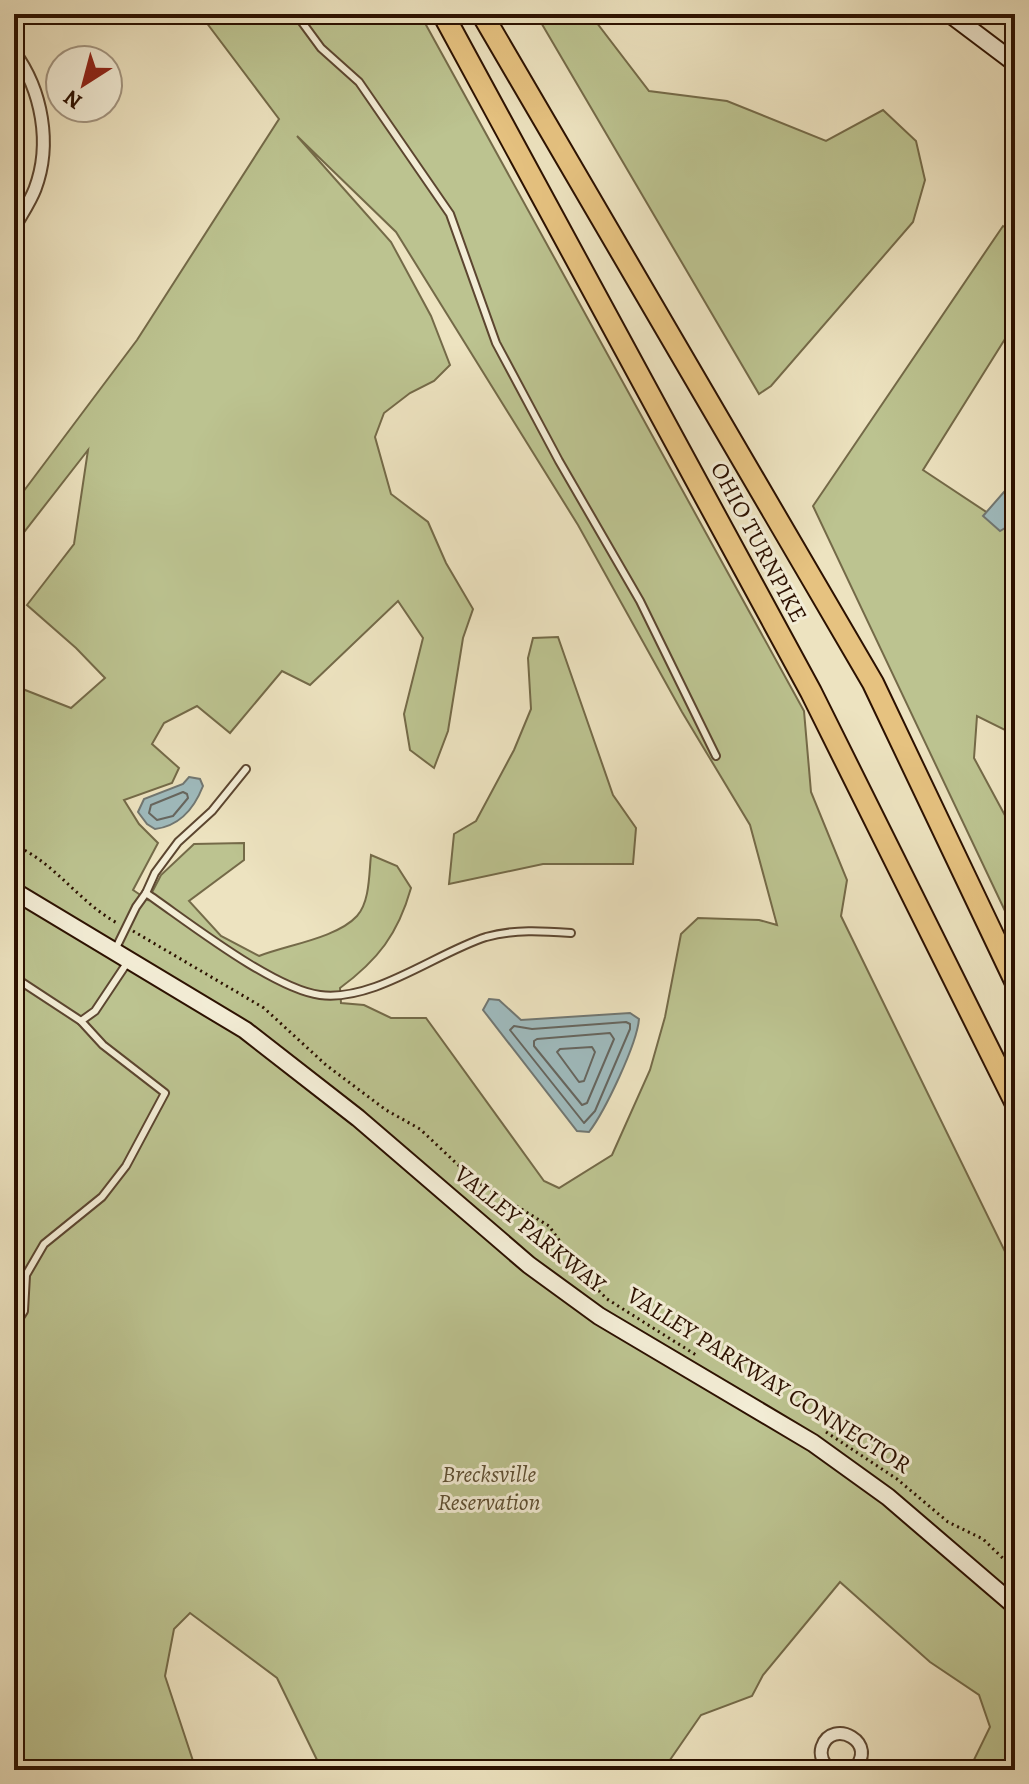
<svg xmlns="http://www.w3.org/2000/svg" width="1029" height="1784" font-family="Alegreya,serif">
	<style>
		.green { fill: #bcc390; stroke: #746a48; stroke-width: 2; fill-rule: evenodd }
		.water { fill: #9fbbbe; stroke: #717772; stroke-width: 2 }
		.lines { fill: none; stroke-linecap: round; stroke-linejoin: round }
		.shore { stroke: #66665f; stroke-width: 2 }
		.lane-casing { stroke: #5c4630; stroke-width: 10 }
		.street-casing { stroke: #5c4630; stroke-width: 15 }
		.secondary-casing { stroke: #2c1100; stroke-width: 20 }
		.highway-casing { stroke: #2c1100; stroke-width: 24 }
		.path { stroke: #2c1100; stroke-width: 3; stroke-dasharray: 2 4; stroke-linecap: butt }
		.lane { stroke: #f3edd6; stroke-width: 6 }
		.street { stroke: #f3edd6; stroke-width: 11 }
		.secondary { stroke: #f3edd6; stroke-width: 16 }
		.highway { stroke: #e6c280; stroke-width: 20 }
		.labels { text-anchor: middle; stroke-width: 6; stroke-linejoin: round; paint-order: stroke }
		.street-label { font-size: 24px; fill: #2c1100; stroke: #f3edd6 }
		.park-label { font-size: 24px; font-style: italic; fill: #5e4f32; stroke: #f3edd6 }
	</style>
	<rect width="100%" height="100%" fill="#ede3c0"/>
	<filter id="stains"><feTurbulence type="fractalNoise" baseFrequency=".0025" numOctaves="4"/><feColorMatrix values="0 0 0 0 .2 0 0 0 0 .09 0 0 0 0 .02 0 0 0 .5 -.17"/></filter>
	<radialGradient id="worn" r=".72"><stop offset=".6" stop-color="#630" stop-opacity="0"/><stop offset="1" stop-color="#630" stop-opacity=".3"/></radialGradient>
	<g class="green">
		<path d="M200 14H420L804 711 811 792 847 880 841 916 1015 1272V1770H969L990 1727 979 1695 930 1662 840 1582 763 1675 752 1696 701 1715 663 1770H328L319 1764 277 1678 190 1613 174 1629 165 1676 196 1770H16L14 693 20 688 71 708 105 678 76 648 27 605 74 544 88 450 14 545V504L137 340 279 119ZM297 136 396 232 578 525 682 712 750 825 777 925 759 920 698 918 681 934 665 1017 650 1070 612 1155 559 1188 544 1181 426 1018H391L364 1005 341 1003 340 988C378 960 398 934 411 888L397 866 371 855C369 873 370 902 357 916 337 938 287 945 259 956L221 936 189 901 244 860V843L194 844 161 875 148 900 133 890 158 843 139 824 124 800 172 783 179 768 152 744 164 723 197 706 230 733 282 671 310 685 398 601 423 638 404 714 410 750 434 768 448 731 463 638 473 609 446 563 428 522 391 494 375 437 384 413 410 393 434 381 450 365 431 316 391 242Z"/>
		<polygon points="536,14 590,14 649,91 727,101 826,141 883,110 916,141 925,180 913,222 771,386 759,394"/>
		<polygon points="1003,226 1015,233 1015,323 923,470 1015,531 1015,735 977,716 974,758 1015,834 1015,932 813,506"/>
		<polygon points="558,637 613,795 636,828 633,864 543,864 449,884 454,834 476,821 514,750 531,709 528,658 533,638"/>
	</g>
	<g class="water">
		<polygon points="1015,471 1015,522 1000,531 983,516 1011,484"/>
		<path d="M189 777 200 779 203 786C194 809 180 826 155 829L147 824 138 812 144 799 183 784Z"/>
		<path d="M489 999 499 1000 521 1020 630 1013 639 1019C637 1044 605 1111 589 1132L577 1131 483 1010Z"/>
	</g>
	<g class="lines">
		<g class="shore">
			<polygon points="183,792 187,794 188,798 173,816 157,820 149,813 151,805"/>
			<polygon points="626,1022 630,1024 630,1029 595,1111 584,1123 510,1030 514,1026 532,1029"/>
			<polygon points="610,1033 614,1039 587,1103 582,1105 534,1046 534,1041 537,1039"/>
			<polygon points="592,1047 595,1052 584,1081 579,1082 557,1052 560,1049"/>
		</g>
		<defs>
			<g id="lane">
				<polyline points="296,14 321,48 359,82 450,214 496,343 559,461 640,601 716,756"/>
				<polyline points="146,893 155,873 178,842 212,811 246,769"/>
				<path d="M115 950 136 907 146 893C187 921 273 989 320 995 374 1002 436 953 486 937 514 929 543 931 571 933"/>
				<polyline points="14,977 81,1021"/>
				<polyline points="14,1327 24,1311 26,1275 44,1244 102,1197 126,1166 165,1093 103,1045 81,1021 95,1011 127,963"/>
			</g>
			<g id="street">
				<path d="M14 52C42 90 52 144 35 189 30 202 21 215 14 228"/>
				<path d="M830 1770C824 1764 819 1757 822 1747 832 1717 881 1743 853 1770"/>
			</g>
			<g id="secondary">
				<polyline points="950,14 1015,63"/>
				<polyline points="14,891 245,1030 358,1118 529,1265 599,1316 813,1443 888,1497 1015,1606"/>
			</g>
			<g id="highway">
				<polyline points="443,14 811,692 1015,1102"/>
				<polyline points="482,14 873,683 1015,981"/>
			</g>
		</defs>
		<use href="#lane" class="lane-casing"/>
		<use href="#street" class="street-casing"/>
		<use href="#secondary" class="secondary-casing"/>
		<use href="#highway" class="highway-casing"/>
		<g class="path">
			<path d="M14 845C56 863 79 903 119 924"/>
			<polyline points="133,931 264,1008 326,1065 386,1110 420,1129 474,1180 549,1226 588,1280 607,1299 696,1355"/>
			<polyline points="826,1432 897,1479 948,1522 983,1539 1015,1570"/>
		</g>
		<use href="#lane" class="lane"/>
		<use href="#street" class="street"/>
		<use href="#secondary" class="secondary"/>
		<use href="#highway" class="highway"/>
	</g>
	<g class="labels">
		<g class="street-label">
			<text transform="translate(759 542) rotate(62)" y="8">OHIO TURNPIKE</text>
			<text transform="translate(530 1229) rotate(39)" y="8">VALLEY PARKWAY</text>
			<text transform="translate(769 1380) rotate(32)" y="8">VALLEY PARKWAY CONNECTOR</text>
		</g>
		<g class="park-label">
			<text x="489" y="1482">Brecksville<tspan x="489" dy="28">Reservation</tspan></text>
		</g>
	</g>
	<rect width="1029" height="1784" fill="none" stroke="#ede3c0" stroke-width="48"/>
	<rect x="16" y="16" width="997" height="1752" fill="none" stroke="#2c1100" stroke-width="4"/>
	<rect x="24" y="24" width="981" height="1736" fill="none" stroke="#2c1100" stroke-width="2"/>
	<g transform="translate(84 84) rotate(216)"><circle r="38" fill="#f3edd6" stroke="#a39580" stroke-width="2"/>
	<path d="M0-6L14 30L0 20L-14 30Z" fill="#8f2418"/>
	<text y="-12" font-size="22" font-weight="bold" text-anchor="middle" fill="#2c1100">N</text>
	</g>
	<rect width="100%" height="100%" filter="url(#stains)"/>
	<rect width="100%" height="100%" fill="url(#worn)"/>
</svg>
